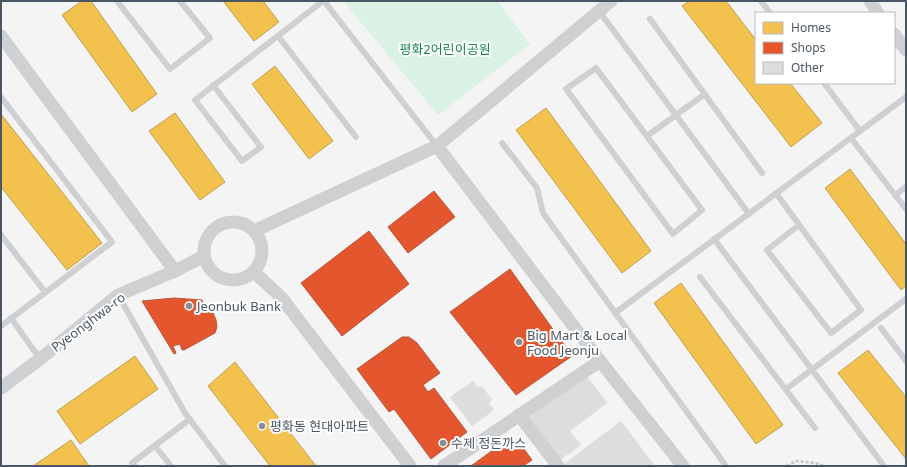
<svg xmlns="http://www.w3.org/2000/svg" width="907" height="467" font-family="'Noto Sans','Noto Sans KR',sans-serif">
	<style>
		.green { fill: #d9f2e3 }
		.homes { fill: #f2c14e; stroke: #c0a154 }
		.shops { fill: #e4572e; stroke: #b6573d }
		.building { fill: #ddddde; stroke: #e5e6e7 }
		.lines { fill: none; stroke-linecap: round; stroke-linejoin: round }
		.path { stroke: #bcc7c4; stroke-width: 2.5; stroke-dasharray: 3 2; stroke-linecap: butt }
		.lane { stroke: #ced0d2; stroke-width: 6 }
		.street { stroke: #ced0d2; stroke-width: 13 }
		.poi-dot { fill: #868d94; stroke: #fff; stroke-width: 1.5 }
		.labels { text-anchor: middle; stroke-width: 4; stroke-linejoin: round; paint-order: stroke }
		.park-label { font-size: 13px; fill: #17864f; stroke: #fff }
		.poi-label { font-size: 13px; fill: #4a5661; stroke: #fff; text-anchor: start }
		.street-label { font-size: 13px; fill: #4a5661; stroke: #fff }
	</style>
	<rect width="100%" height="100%" fill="#f4f4f4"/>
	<polygon class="green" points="343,1 497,1 530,44 438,115"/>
	<g class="homes">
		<polygon points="82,1 91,1 157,94 132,112 62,15"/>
		<polygon points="223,1 263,1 279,22 254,41"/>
		<polygon points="689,1 726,1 756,40 756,83 790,83 822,123 791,147 682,6"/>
		<polygon points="275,66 333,141 309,159 252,84"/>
		<polygon points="546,108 651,251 622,273 516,130"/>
		<polygon points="175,113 225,182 200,200 149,131"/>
		<polygon points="1,114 102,243 67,270 1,187"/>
		<polygon points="850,169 906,244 906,286 901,290 825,188"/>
		<polygon points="681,283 783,425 756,444 654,303"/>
		<polygon points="868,350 906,397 906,459 838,373"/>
		<polygon points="135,356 158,389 80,444 57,411"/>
		<polygon points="235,362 316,466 270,466 208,386"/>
		<polygon points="71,440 89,466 33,466"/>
	</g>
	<g class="shops">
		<polygon points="434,191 455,217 408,253 388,227"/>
		<polygon points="369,231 409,284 342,336 301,283"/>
		<polygon points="510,269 572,356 516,395 450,312"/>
		<polygon points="174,298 202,300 205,311 211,308 216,320 217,327 215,333 184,350 182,350 180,344 173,346 176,353 174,354 142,301"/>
		<polygon points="402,337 409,337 417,343 440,373 423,385 428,392 434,388 467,432 431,459 394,409 389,412 357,369"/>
		<polygon points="509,441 513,441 521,445 532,460 523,466 471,466 504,442"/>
	</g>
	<g class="building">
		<polygon points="586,375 607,403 570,431 581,445 560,460 529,417"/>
		<polygon points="473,381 478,388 482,386 492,400 489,403 494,410 472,426 450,397"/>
		<polygon points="621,421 654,465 653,466 566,466 564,464"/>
	</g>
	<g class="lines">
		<polyline class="path" points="787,466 796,461 815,463 824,466"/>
		<g class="lane">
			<polyline points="117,1 170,69 210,38 180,1"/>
			<polyline points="324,1 437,146"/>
			<polyline points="761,1 770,13"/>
			<polyline points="599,11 749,214"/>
			<polyline points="650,19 762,173"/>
			<polyline points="278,36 356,137"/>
			<polygon points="596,68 702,210 673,234 566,89"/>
			<polyline points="824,83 860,131"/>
			<polyline points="213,85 261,147 242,161 195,100 323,1"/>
			<polyline points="1,97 112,242 1,326"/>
			<polyline points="647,136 705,94"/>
			<polyline points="851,138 906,209"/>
			<polyline points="502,143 537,188 543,213 726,466"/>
			<polyline points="776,193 861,310 831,333 767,250 799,225"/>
			<polyline points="895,195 906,187"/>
			<polyline points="1,235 45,292"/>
			<polyline points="714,239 884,466"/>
			<polyline points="700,277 815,428"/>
			<polyline points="118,295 185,413 225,466"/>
			<polyline points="615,313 906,97"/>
			<polyline points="11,318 40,359"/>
			<polyline points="881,328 906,361"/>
			<polyline points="786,389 906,299"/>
			<polyline points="155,446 171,466"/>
			<polyline points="135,466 132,463 190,419"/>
		</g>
		<g class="street">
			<polyline points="870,1 878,13"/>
			<polyline points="894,34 906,50"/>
			<polyline points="1,36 175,271"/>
			<polyline points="437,146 600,361 683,466"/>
			<circle cx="233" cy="251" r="29"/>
			<polyline points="254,231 437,146 611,1"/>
			<polyline points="254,272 281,297 410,466"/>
			<polyline points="1,388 40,359 118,295 175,271 204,256"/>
			<polyline points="519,415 558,466"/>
			<polyline points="444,466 600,361"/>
		</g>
	</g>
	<g class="poi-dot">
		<circle cx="189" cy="306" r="4"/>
		<circle cx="519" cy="342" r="4"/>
		<circle cx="262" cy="426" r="4"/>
		<circle cx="443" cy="443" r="4"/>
	</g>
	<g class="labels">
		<g class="park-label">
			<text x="445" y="54">평화2어린이공원</text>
		</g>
		<g class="poi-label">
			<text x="197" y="311">Jeonbuk Bank</text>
			<text x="527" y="340">Big Mart &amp; Local<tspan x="527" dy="15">Food Jeonju</tspan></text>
			<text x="270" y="431">평화동 현대아파트</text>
			<text x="451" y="448">수제 정돈까스</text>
		</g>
		<g class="street-label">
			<text transform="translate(88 322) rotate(-37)" y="5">Pyeonghwa-ro</text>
		</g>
	</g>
	<rect width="907" height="467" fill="none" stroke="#4a5661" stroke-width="4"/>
	<rect x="755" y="12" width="140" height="72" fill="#ffffff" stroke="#b7bbc0"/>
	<rect x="763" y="22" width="20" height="12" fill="#f2c14e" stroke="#b7bbc0"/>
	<text x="791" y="32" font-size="12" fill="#4a5661">Homes</text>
	<rect x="763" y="42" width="20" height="12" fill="#e4572e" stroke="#b7bbc0"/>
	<text x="791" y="52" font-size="12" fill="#4a5661">Shops</text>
	<rect x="763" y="62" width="20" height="12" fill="#ddddde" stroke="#b7bbc0"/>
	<text x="791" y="72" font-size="12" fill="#4a5661">Other</text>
</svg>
